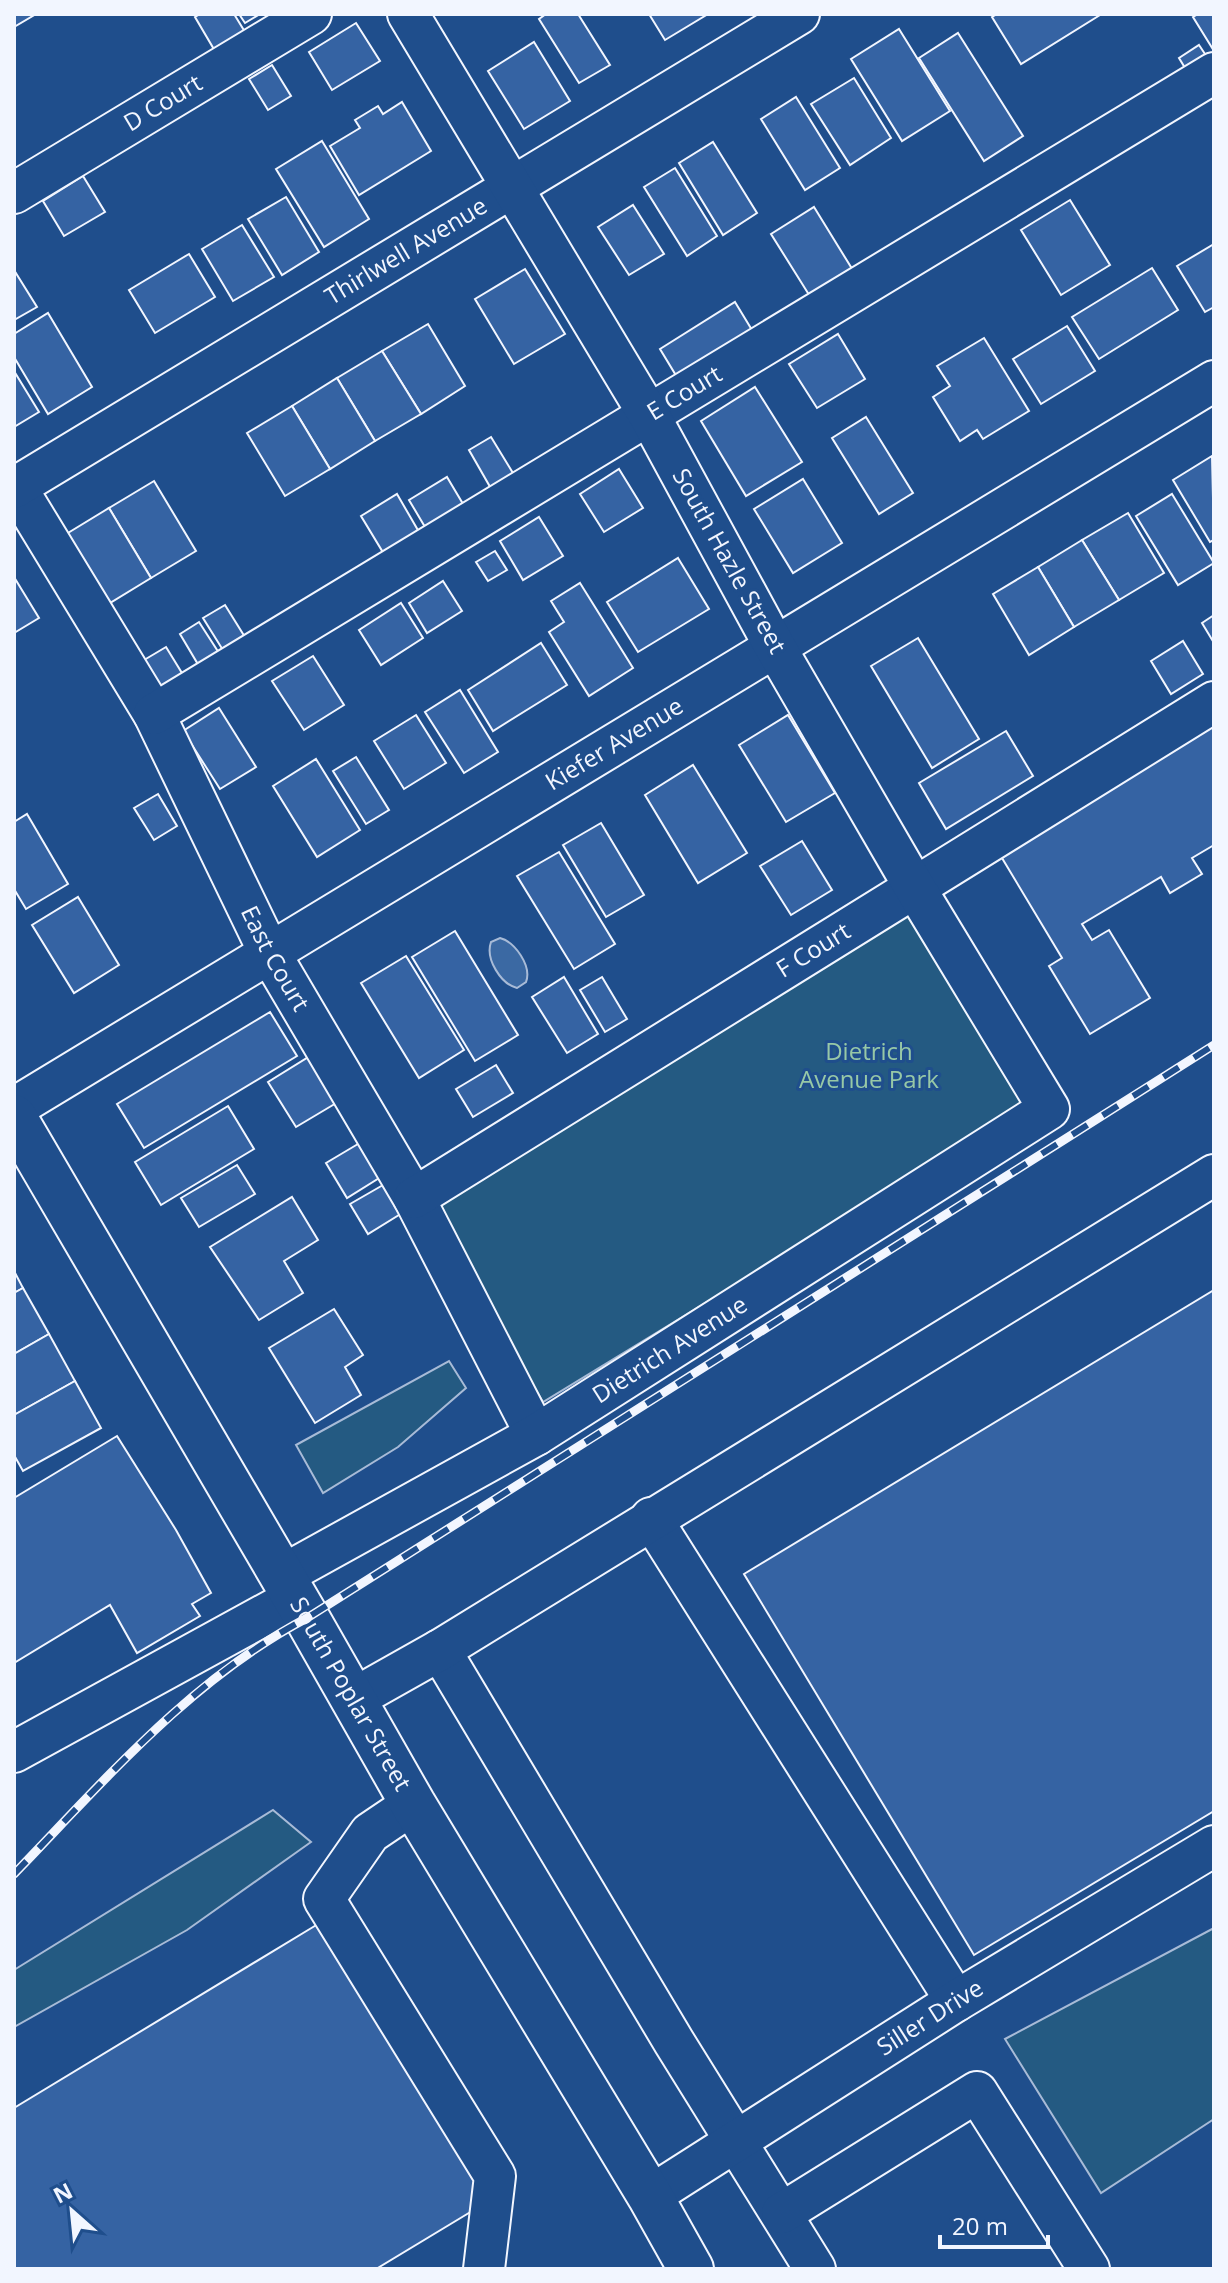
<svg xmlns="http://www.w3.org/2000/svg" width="1228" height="2283" font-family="'Open Sans',sans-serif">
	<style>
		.green { fill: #245a82; stroke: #a8bbd7; stroke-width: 2 }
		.water { fill: #3b69a3; stroke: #a8bbd7; stroke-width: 2 }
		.building { fill: #3563a3; stroke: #f2f6ff; stroke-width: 2 }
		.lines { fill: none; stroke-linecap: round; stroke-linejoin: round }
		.minor-casing { stroke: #f2f6ff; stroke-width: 44 }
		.major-casing { stroke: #f2f6ff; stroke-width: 48 }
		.minor { stroke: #1f4e8c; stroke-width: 40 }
		.major { stroke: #1f4e8c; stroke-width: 44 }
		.rail-casing { stroke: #f2f6ff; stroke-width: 9 }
		.rail { stroke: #1f4e8c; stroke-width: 6; stroke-dasharray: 18; stroke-linecap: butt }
		.labels { text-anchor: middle; stroke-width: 6; stroke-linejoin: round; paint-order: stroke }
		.street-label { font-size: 24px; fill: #f2f6ff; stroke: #1f4e8c }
		.park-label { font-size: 24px; fill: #97c8a6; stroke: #1f4e8c }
	</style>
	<rect width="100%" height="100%" fill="#1f4e8c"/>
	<g class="green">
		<polygon points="911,903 1035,1102 543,1402 426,1202"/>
		<polygon points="449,1361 466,1388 398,1447 323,1493 296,1445"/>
		<polygon points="273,1810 311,1842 187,1930 14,2027 14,1970"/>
		<polygon points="1214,1928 1214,2119 1101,2193 1005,2039"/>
	</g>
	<path class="water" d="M500 938C515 942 532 966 526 982L517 988C501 984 485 959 491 942Z"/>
	<g class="building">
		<polygon points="14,14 36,14 14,27"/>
		<polygon points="200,14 234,14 245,32 215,51 195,17"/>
		<polygon points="239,14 260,14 245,23"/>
		<polygon points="546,14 578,14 610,65 579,83 539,19"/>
		<polygon points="649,14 708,14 665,40"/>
		<polygon points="997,14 1100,14 1100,15 1021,64 992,17"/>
		<polygon points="1198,14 1214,14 1214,51 1193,17"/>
		<polygon points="356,23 380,61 332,90 309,52"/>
		<polygon points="899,29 950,111 902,141 851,59"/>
		<polygon points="958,33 1023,136 984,161 919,58"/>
		<polygon points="534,42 570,101 524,129 488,71"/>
		<polygon points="1199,45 1211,63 1190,76 1179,58"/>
		<polygon points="272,65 291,96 268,110 249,79"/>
		<polygon points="854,78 891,138 850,165 811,104"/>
		<polygon points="796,97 840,168 805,190 761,119"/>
		<polygon points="402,102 431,151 359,195 330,146 360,128 355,120 378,106 383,114"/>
		<polygon points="322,141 369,219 324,247 276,169"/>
		<polygon points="713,142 757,213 723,235 679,163"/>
		<polygon points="675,168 717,236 687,256 644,187"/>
		<polygon points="83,176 105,212 64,236 43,201"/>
		<polygon points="286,197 319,252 282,275 248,219"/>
		<polygon points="1070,200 1110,265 1061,295 1021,230"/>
		<polygon points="633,205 664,254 629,275 598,227"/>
		<polygon points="814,207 854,272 811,298 771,234"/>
		<polygon points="242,225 274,277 233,301 202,249"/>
		<polygon points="1214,244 1214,307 1205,312 1177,266"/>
		<polygon points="189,254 215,297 155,333 129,290"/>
		<polygon points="1152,268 1178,310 1099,359 1072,317"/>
		<polygon points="525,269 565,334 514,364 475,299"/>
		<polygon points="14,270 37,307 14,320"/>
		<polygon points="735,302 755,335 680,382 660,349"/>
		<polygon points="48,313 92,387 48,414 14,357 14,334"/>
		<polygon points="428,324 465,386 421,414 382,351"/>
		<polygon points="1067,326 1095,371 1041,404 1013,359"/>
		<polygon points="838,334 865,379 817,408 789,364"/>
		<polygon points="984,338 1029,411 983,439 977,430 960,441 933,397 950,386 937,366"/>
		<polygon points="382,351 421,414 375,441 337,378"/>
		<polygon points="14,371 39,412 14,427"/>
		<polygon points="337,378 375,441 330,469 292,406"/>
		<polygon points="755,387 802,462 746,496 701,421"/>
		<polygon points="292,406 330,469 285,496 247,433"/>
		<polygon points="866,417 913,493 879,514 832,438"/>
		<polygon points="491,437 516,478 493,492 469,450"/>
		<polygon points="1212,456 1214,540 1210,542 1173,480"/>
		<polygon points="619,469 643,508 604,532 580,494"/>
		<polygon points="447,477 466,509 428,532 409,500"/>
		<polygon points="803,479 842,543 793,573 754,509"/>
		<polygon points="154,481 196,551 151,578 109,508"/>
		<polygon points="397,494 419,532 384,554 361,516"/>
		<polygon points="1172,494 1214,563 1178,585 1136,516"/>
		<polygon points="109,508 151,578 105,606 63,536"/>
		<polygon points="1128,513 1164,573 1119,600 1082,540"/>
		<polygon points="539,517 563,556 523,580 500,541"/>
		<polygon points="1082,540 1119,600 1074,627 1038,567"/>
		<polygon points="495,551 507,570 488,581 476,562"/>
		<polygon points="678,558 709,609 638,652 607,602"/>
		<polygon points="1038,567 1074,627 1029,655 993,594"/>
		<polygon points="14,577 39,618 14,633"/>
		<polygon points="443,581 462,611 427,633 409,603"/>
		<polygon points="580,583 633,668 589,696 549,632 564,622 551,601"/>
		<polygon points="401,603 423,638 381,665 359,630"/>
		<polygon points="225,605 248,642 226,655 203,618"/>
		<polygon points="1214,615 1214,643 1202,623"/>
		<polygon points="199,622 219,653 199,666 180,634"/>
		<polygon points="918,638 979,739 932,768 871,666"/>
		<polygon points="1183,641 1203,674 1171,694 1151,661"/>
		<polygon points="541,643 567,685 493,731 468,690"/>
		<polygon points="166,647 185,678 153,698 134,666"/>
		<polygon points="313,656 344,705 304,730 272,681"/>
		<polygon points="460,690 498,752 464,773 425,712"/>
		<polygon points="219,708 256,767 220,789 183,731"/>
		<polygon points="416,715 446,763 404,789 374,741"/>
		<polygon points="788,715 835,793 786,822 739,745"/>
		<polygon points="1214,716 1214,845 1192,858 1202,874 1170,893 1161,877 1082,924 1092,940 1109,930 1150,998 1090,1034 1049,966 1062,958 996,848"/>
		<polygon points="1006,731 1033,776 946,829 919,783"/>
		<polygon points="356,757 389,810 366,824 333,771"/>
		<polygon points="316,759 360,830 317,857 273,786"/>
		<polygon points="693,765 747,853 698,883 645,795"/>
		<polygon points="158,794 177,826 154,840 134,808"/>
		<polygon points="27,814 68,884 26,909 14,889 14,822"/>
		<polygon points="601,823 644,895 606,917 563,845"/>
		<polygon points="802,841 832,890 791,915 760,866"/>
		<polygon points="559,852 615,944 574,969 517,876"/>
		<polygon points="78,897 119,965 74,993 32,925"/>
		<polygon points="455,931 518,1035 475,1061 412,957"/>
		<polygon points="406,956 464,1050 419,1078 361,983"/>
		<polygon points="564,977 598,1034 567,1053 532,997"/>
		<polygon points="602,977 627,1019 605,1032 580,990"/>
		<polygon points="270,1012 297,1056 144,1148 117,1104"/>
		<polygon points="315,1053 343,1099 296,1127 268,1082"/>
		<polygon points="496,1065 513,1093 473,1117 456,1089"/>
		<polygon points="228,1106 254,1149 161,1205 135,1162"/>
		<polygon points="363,1141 384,1175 347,1198 326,1163"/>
		<polygon points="237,1165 255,1194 199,1227 181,1198"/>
		<polygon points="390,1181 407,1210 368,1234 350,1204"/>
		<polygon points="292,1197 318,1240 284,1261 303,1293 259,1320 210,1247"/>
		<polygon points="14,1271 23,1288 14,1293"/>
		<polygon points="23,1288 49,1334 14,1354 14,1293"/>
		<polygon points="1214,1290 1214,1811 974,1955 744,1574"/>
		<polygon points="334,1309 363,1355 345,1367 361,1395 315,1423 269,1348"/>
		<polygon points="49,1334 75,1381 14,1415 14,1354"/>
		<polygon points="75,1381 101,1428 23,1471 14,1455 14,1415"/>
		<polygon points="117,1436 176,1530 211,1593 192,1604 200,1616 137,1653 110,1605 14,1663 14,1498"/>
		<polygon points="318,1924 487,2202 376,2269 14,2269 14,2108"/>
	</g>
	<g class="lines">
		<defs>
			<g id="minor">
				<path id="s1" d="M14 193 311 14"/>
				<path id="s2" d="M14 484 154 714 269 952 414 1198 536 1435"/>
				<path id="s3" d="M14 488 799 14"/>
				<path id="s4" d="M154 714 1214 73"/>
				<path id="s5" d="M14 1108 1214 381"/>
				<path id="s6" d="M414 1198 1214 702"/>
				<polyline points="651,1518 956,2001"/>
				<path id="s7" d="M281 1576 536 1435 1049 1109 915 888 774 645 649 415 408 14"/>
				<polyline points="440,1650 674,2042 815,2269"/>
				<polyline points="353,1699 440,1650 1214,1175"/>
				<polyline points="14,1752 295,1598"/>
				<polyline points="413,1804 370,1833 324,1899 495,2176 484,2269"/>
				<path id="s8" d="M650 2196 956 2001 1214 1846"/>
				<polyline points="782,2213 977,2092 1089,2269"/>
			</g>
			<g id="major">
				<path id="s9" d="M14 1117 307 1618 413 1804 650 2196 691 2269"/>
			</g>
		</defs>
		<use href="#minor" class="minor-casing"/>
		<use href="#major" class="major-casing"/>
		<use href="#minor" class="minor"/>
		<use href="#major" class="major"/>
		<defs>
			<path id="rail" d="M14 1874C104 1781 191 1679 307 1618L1214 1045"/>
		</defs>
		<use href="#rail" class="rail-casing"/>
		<use href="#rail" class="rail"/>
	</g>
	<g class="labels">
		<g class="street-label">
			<text dy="8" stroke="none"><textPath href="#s1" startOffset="174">D Court</textPath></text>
			<text dy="8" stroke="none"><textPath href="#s3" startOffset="458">Thirlwell Avenue</textPath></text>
			<text dy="8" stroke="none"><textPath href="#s4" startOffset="620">E Court</textPath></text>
			<text transform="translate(729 561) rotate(61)" y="8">South Hazle Street</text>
			<text dy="8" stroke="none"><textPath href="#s5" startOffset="702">Kiefer Avenue</textPath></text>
			<text dy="8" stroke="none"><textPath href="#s6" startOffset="470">F Court</textPath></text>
			<text dy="8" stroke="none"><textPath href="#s2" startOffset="542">East Court</textPath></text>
			<text dy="8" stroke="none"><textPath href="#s7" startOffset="450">Dietrich Avenue</textPath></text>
			<text dy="8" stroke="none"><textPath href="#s9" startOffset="668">South Poplar Street</textPath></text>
			<text dy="8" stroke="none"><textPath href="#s8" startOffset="332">Siller Drive</textPath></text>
		</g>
		<g class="park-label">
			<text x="869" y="1060">Dietrich<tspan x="869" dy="28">Avenue Park</tspan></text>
		</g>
	</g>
	<rect width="1228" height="2283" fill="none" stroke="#f2f6ff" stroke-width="32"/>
	<g transform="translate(72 2211) rotate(333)" stroke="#1f4e8c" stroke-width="6" paint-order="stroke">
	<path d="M0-6L14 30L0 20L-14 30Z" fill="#f2f6ff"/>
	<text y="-12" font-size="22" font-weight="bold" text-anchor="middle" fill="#f2f6ff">N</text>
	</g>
	<path d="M940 2235v12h108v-12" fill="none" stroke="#f2f6ff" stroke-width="4"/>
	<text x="952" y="2235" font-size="24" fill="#f2f6ff" stroke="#1f4e8c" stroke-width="6" paint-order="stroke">20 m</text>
</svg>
